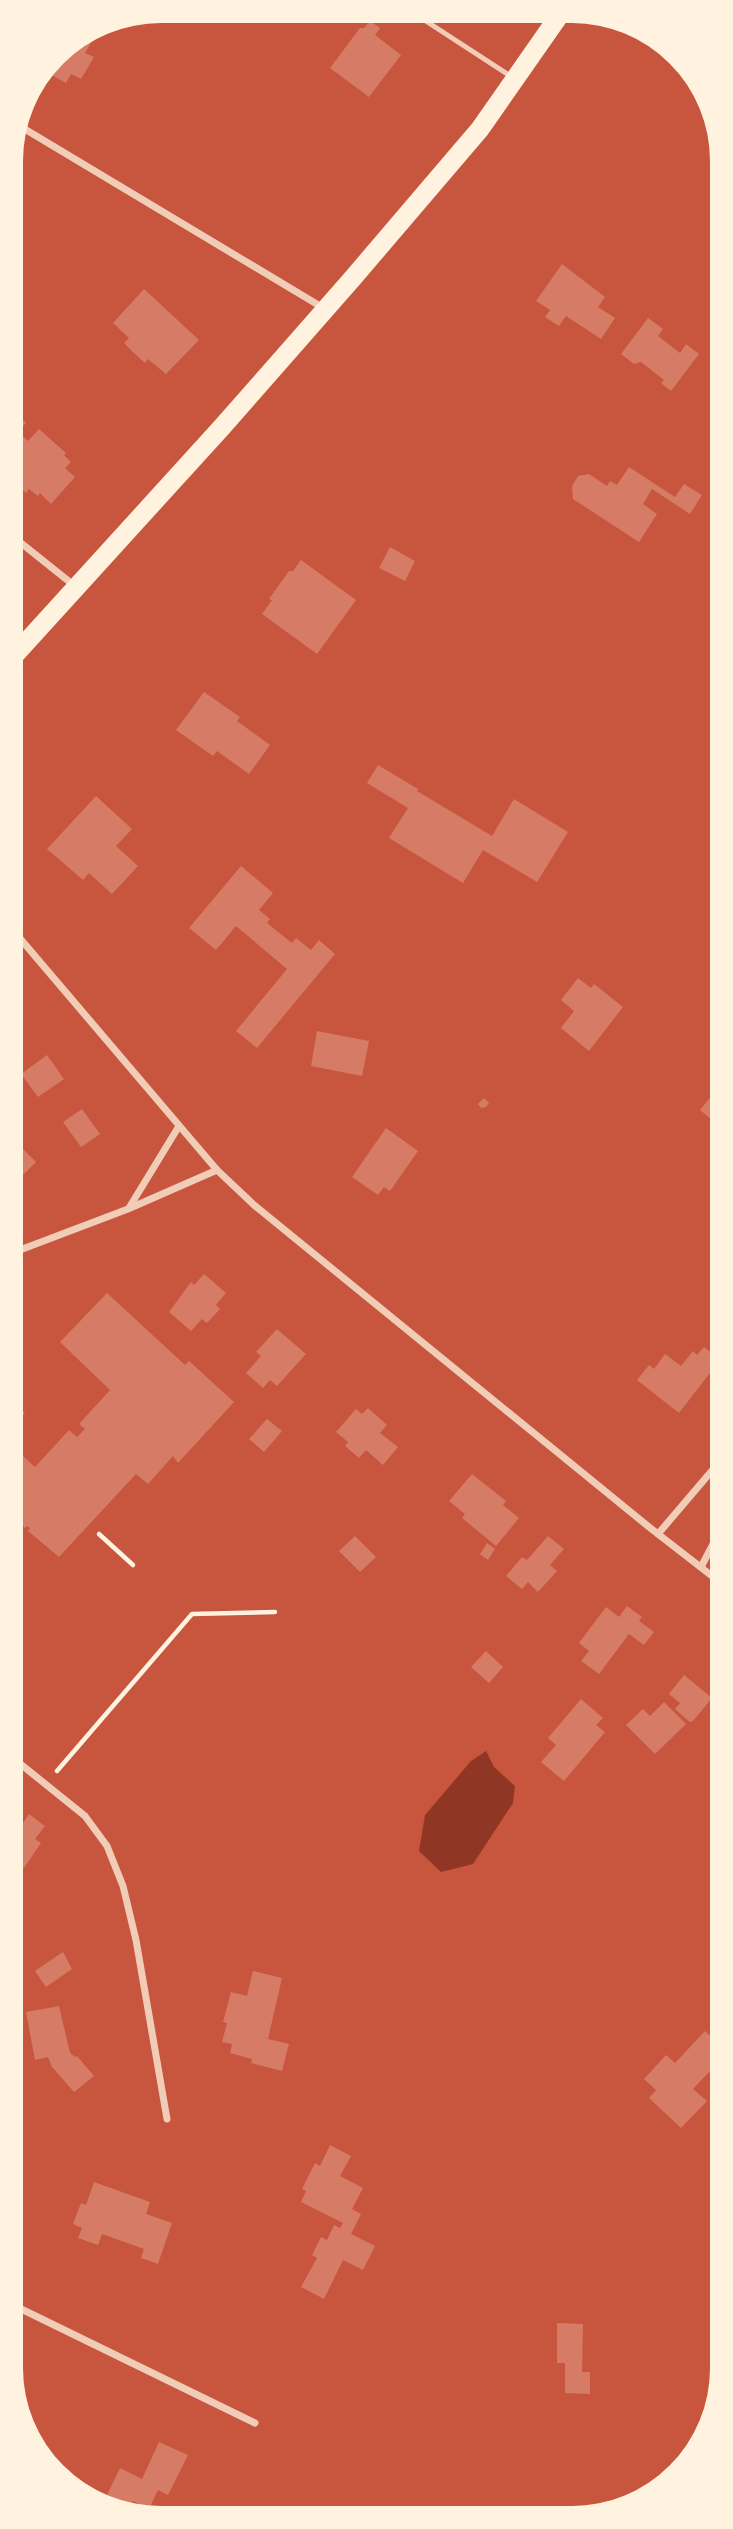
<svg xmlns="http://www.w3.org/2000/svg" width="733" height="2529" font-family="Mulish,sans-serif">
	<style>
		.water { fill: #8f3625 }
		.building { fill: #d67c66 }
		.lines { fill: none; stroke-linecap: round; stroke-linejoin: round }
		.path { stroke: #fff3e0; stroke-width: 4.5 }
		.service { stroke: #f1ccb7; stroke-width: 5 }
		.minor { stroke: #f1ccb7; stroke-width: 7 }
		.trunk { stroke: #fff3e0; stroke-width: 19 }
	</style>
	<rect width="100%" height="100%" fill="#c8553d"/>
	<polygon class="water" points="486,1751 494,1767 515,1786 513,1803 473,1864 441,1872 419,1851 425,1815 471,1761"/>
	<g class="building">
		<polygon points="370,21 380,28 375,35 401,55 369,97 330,68 360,28 364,28"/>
		<polygon points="103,22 85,53 94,57 81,79 71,74 66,83 48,73 55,54"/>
		<polygon points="562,264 605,297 598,307 615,318 601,339 566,316 559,326 545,317 550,310 536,301"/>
		<polygon points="144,289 199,340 166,374 148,359 145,363 134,353 124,343 129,338 113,323"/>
		<polygon points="648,318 663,329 658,336 680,353 686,344 699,354 671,391 661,383 664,380 641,362 634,364 621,354"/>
		<polygon points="11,410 26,423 18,432 28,441 39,429 66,453 64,455 71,462 65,468 75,477 51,504 40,493 38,496 29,489 26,493 11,479"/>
		<polygon points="629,467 675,497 684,484 702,495 690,514 652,489 643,504 657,514 639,542 573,499 572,486 578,476 589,474 607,486 610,481 617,485"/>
		<polygon points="390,547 415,561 405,581 379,568"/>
		<polygon points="301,560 356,600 317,654 262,614 272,600 269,599 289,571 293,571"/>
		<polygon points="204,692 240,717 237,721 270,745 249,774 217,751 213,756 176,730"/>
		<polygon points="378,765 418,789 417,791 492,836 514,799 568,832 537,882 483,850 463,883 389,838 408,808 367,783"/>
		<polygon points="96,796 132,829 116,846 138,866 112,894 89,873 83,880 47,849"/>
		<polygon points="241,866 273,893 259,910 270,919 267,923 292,943 296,938 311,950 319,940 335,954 257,1048 236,1031 287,969 236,926 216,950 189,928"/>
		<polygon points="578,978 591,988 594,984 623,1007 589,1051 561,1028 574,1011 561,1000"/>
		<polygon points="317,1031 369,1041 362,1076 311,1066"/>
		<polygon points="47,1055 64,1079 38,1097 21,1074"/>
		<polygon points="721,1084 721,1127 700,1110"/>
		<polygon points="484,1098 489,1103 486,1107 481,1108 478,1104"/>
		<polygon points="82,1109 100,1134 81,1147 63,1122"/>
		<polygon points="386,1128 418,1151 390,1191 384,1187 378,1195 352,1177"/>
		<polygon points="12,1138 36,1162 12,1186"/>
		<polygon points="204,1274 226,1293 216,1305 220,1309 207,1323 202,1319 191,1331 169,1312 191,1282 194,1285"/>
		<polygon points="107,1293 185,1365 189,1361 234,1402 178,1463 173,1456 148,1484 136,1474 59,1557 28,1531 30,1528 27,1526 25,1528 14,1517 12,1518 12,1446 35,1467 69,1430 77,1437 85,1429 79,1424 110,1390 60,1342"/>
		<polygon points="277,1329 306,1354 277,1386 270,1380 263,1388 246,1373 261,1356 256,1352"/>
		<polygon points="704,1347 720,1360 679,1413 637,1380 649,1365 654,1369 665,1354 681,1366 693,1351 697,1355"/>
		<polygon points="12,1400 25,1413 12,1427"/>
		<polygon points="368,1408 387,1425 380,1433 398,1447 383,1465 366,1450 359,1458 345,1446 348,1442 336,1432 356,1409 362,1414"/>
		<polygon points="267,1419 282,1431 264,1452 249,1439"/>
		<polygon points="472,1474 506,1501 503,1505 519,1518 496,1546 462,1518 465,1514 449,1501"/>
		<polygon points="355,1536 376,1557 360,1572 339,1551"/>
		<polygon points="548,1536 564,1549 550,1565 557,1571 538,1592 528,1582 522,1589 506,1576 522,1557 527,1560"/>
		<polygon points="487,1543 495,1549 488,1560 480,1554"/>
		<polygon points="627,1606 642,1617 639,1621 654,1632 644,1645 629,1634 599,1674 581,1661 589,1651 579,1643 606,1607 619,1617"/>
		<polygon points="486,1651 503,1667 489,1683 471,1667"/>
		<polygon points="684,1675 712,1698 693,1721 690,1722 675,1709 680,1703 669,1694"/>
		<polygon points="581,1699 603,1718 596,1725 605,1732 564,1781 541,1762 556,1745 548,1738"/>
		<polygon points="664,1702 686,1724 655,1754 626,1725 643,1709 650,1716"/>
		<polygon points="29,1814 45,1826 35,1839 41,1843 13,1884 13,1825 19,1829"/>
		<polygon points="63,1952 72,1969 46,1987 35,1971"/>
		<polygon points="253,1971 282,1978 268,2039 289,2044 282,2071 251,2063 252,2059 230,2053 232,2044 222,2042 227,2023 223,2022 231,1992 247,1996"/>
		<polygon points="59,2006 70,2053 75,2057 77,2056 94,2076 74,2092 52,2067 48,2057 35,2060 26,2012"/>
		<polygon points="705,2031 722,2047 722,2084 709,2072 693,2089 707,2101 681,2128 649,2098 656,2090 644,2079 666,2055 675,2063"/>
		<polygon points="330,2145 351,2156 340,2176 363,2188 352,2209 361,2214 351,2234 375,2246 363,2270 343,2260 324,2299 301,2287 317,2258 312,2255 321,2237 327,2240 334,2225 340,2228 343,2223 301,2202 306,2191 302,2189 315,2163 320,2166"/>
		<polygon points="94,2182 150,2202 146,2214 172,2223 158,2264 141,2258 144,2249 102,2234 98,2245 78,2238 82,2228 73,2224 81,2203 86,2205"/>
		<polygon points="557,2323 583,2324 582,2372 590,2372 590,2394 565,2393 565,2363 557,2363"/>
		<polygon points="159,2442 188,2455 168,2495 158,2490 149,2509 133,2501 131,2506 107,2495 120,2468 142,2479"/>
	</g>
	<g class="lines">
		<g class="path">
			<polyline points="99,1534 133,1565"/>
			<polyline points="57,1771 192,1614 275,1612"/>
		</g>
		<polyline class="service" points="412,12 512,77"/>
		<g class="minor">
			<polyline points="18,125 325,309"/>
			<polyline points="11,535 76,587"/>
			<polyline points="12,929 217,1170 254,1205 649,1527 721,1583"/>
			<polyline points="129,1208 179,1126"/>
			<polyline points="12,1253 128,1209 217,1170"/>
			<polyline points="658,1534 721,1460"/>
			<polyline points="701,1567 721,1529"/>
			<polyline points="13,1758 85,1816 107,1846 123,1886 136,1940 167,2119"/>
			<polyline points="13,2305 255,2423"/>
		</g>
		<polyline class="trunk" points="11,659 222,427 352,279 480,129 561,13"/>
	</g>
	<path d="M0 0H733V2529H0ZM161 23H572A138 138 0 0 1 710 161V2368A138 138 0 0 1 572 2506H161A138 138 0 0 1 23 2368V161A138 138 0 0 1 161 23Z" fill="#fff3e0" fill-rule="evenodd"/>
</svg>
